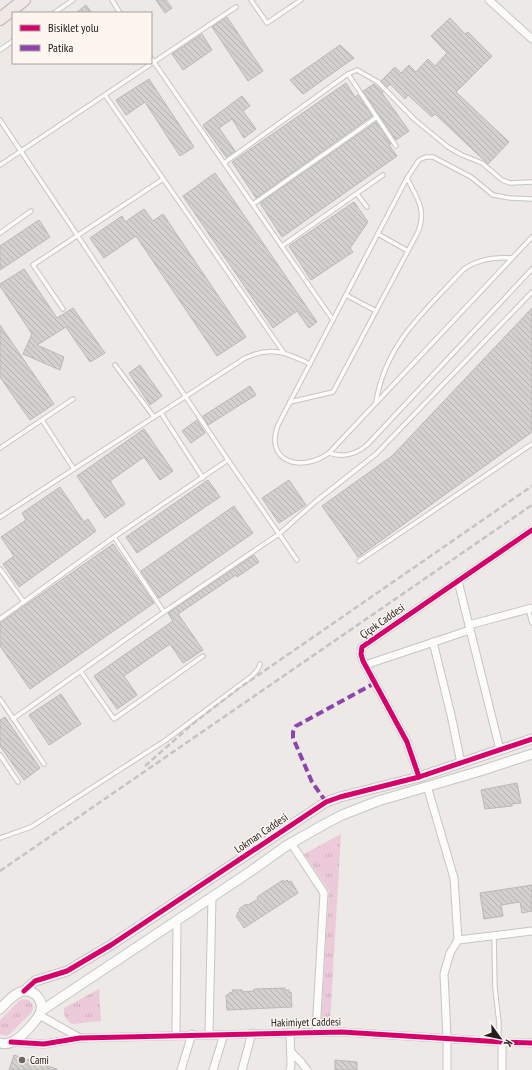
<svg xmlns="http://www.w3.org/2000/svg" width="532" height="1070" font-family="'PT Sans Narrow',sans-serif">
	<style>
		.grass { fill: url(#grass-tufts) }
		.building { fill: url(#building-back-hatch); stroke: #bab9b6 }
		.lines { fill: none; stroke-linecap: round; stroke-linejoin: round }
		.service-casing { stroke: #c7c5c2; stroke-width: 5.5 }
		.minor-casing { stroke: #c7c5c2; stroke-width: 9 }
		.tertiary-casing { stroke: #c7c5c2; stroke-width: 11 }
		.trunk-casing { stroke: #bcb0ae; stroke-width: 14 }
		.service { stroke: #fcfcfb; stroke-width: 3.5 }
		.minor { stroke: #fcfcfb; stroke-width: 7 }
		.tertiary { stroke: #fcfcfb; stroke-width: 9 }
		.trunk { stroke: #f0e7e7; stroke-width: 12 }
		.rail { stroke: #c5c4c4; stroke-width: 2.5; stroke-dasharray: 6 3; stroke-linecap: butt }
		.quiet { stroke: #8e44ad; stroke-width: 4; stroke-dasharray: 8 4; stroke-linecap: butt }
		.cycleway-casing { stroke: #fdf5f0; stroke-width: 8 }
		.cycleway { stroke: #d6006c; stroke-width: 5 }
		.poi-dot { fill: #696664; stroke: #fdf5f0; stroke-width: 1.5 }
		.labels { text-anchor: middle; stroke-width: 3; stroke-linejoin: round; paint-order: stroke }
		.street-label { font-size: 11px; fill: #22201e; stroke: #fdf5f0 }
		.poi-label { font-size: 11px; fill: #22201e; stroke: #fdf5f0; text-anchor: start }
	</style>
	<defs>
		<pattern id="grass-tufts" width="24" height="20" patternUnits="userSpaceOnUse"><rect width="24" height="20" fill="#edcad9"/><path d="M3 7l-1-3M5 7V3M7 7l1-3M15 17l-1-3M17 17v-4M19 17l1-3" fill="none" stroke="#cbadba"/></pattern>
		<pattern id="building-back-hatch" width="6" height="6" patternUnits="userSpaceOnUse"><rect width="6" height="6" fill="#d3d1ce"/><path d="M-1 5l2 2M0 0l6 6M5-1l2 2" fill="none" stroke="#b5b3b0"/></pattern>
	</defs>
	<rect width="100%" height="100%" fill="#ece9e6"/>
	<g class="grass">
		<polygon points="341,834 330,1023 321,1022 329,891 304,854"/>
		<path d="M99 989 101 1021 72 1024C65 1019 64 1016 64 1008Z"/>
		<path d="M24 999C31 1000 35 1005 32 1012L10 1034 6 1036 0 1034V1020L20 1000Z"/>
	</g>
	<g class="building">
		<polygon points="156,0 166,0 172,8 165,13"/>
		<polygon points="86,5 92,13 76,13"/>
		<polygon points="227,17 263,71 248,81 212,27"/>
		<polygon points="450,18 465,34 468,32 492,56 456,92 509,142 488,164 435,114 432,117 408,95 405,99 390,84 387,87 381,81 395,67 401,73 409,65 416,72 428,59 435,66 447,53 431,36"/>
		<polygon points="202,34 212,50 183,70 172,54"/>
		<polygon points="340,45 354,58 303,94 290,80"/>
		<polygon points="149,79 194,147 180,156 145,102 126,115 116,100"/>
		<polygon points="346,83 355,97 358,95 372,116 256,198 232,162"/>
		<polygon points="374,84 383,92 382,93 409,131 396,140 363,91"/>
		<polygon points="242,96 250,106 243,111 256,129 244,138 232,119 219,128 235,151 226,157 203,125"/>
		<polygon points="376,122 391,144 389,145 397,156 282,237 260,203"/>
		<polygon points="215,173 317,322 309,328 297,311 273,328 183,196"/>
		<polygon points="354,202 368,222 350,248 353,252 311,280 289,246"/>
		<polygon points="144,209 153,221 163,214 246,337 217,356 136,236 104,258 90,238 122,216 125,222"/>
		<polygon points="39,220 50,237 0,270 0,246"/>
		<polygon points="24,269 57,318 73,308 105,353 90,362 66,327 37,345 64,357 60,370 23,354 32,334 0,286 0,284"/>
		<polygon points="532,308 532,432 358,557 322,506 392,456"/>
		<polygon points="0,325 54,404 30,420 0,377"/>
		<polygon points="140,365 162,396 150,405 129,373"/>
		<polygon points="250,386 256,395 208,425 203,416"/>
		<polygon points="197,420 205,433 191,443 182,431"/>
		<polygon points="144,429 173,471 160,480 144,457 110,481 125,504 105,518 77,476"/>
		<polygon points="208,480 220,497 137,553 126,537"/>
		<polygon points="289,480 306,505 279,523 262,498"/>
		<polygon points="60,487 84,522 88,519 96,531 19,587 3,564 14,556 1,537 26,520 22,513"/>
		<polygon points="234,506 253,533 159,598 141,571"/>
		<polygon points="113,544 154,603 30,689 0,646 0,623"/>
		<polygon points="254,555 259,562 237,577 236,575 178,614 203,650 183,663 170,644 124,676 137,695 117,709 94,676 173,621 168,613"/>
		<polygon points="61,694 81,724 49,745 29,715"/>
		<polygon points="5,717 40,768 24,780 0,746 0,720"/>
		<polygon points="517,783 521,803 512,804 512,806 485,809 481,790"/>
		<polygon points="283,880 284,882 287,880 289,882 291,881 298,893 244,928 236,916 238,915 237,913 240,911 239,909 246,904 248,905 258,899 257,897"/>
		<polygon points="532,885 532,911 522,913 520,902 501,905 503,916 484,919 480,893"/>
		<polygon points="285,988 285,990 289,990 289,993 291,992 292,1007 227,1010 226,995 229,995 229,993 233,992 232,990 242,990 242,992 254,991 254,989"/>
		<polygon points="14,1055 57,1069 57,1070 9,1070"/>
		<polygon points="335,1060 357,1062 357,1070 335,1070"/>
	</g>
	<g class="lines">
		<defs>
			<g id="service">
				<polyline points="112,0 120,13"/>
				<polyline points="251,0 267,23 301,0"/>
				<polyline points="54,13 73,0"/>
				<polyline points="0,50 13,41"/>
				<polyline points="151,58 333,320"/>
				<polyline points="348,74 396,146"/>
				<polyline points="105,95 284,353"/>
				<polyline points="0,120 228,460 297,560"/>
				<polyline points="224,163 348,74 357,70 378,82 414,119 448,147 462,155 482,163 502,180 510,183 532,182"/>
				<polyline points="0,165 236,7"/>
				<polyline points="357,194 367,207"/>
				<path d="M532 199 510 198 493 195 471 177 433 157H426L419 160 407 178 278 425C264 462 301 473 329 453L532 237"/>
				<polyline points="253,204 377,117"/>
				<polyline points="0,233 31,211"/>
				<polyline points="378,234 408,251"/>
				<polyline points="282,246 383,175"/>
				<polyline points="346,295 376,311"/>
				<polyline points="63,309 33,265 163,179"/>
				<polyline points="115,365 154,417"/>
				<path d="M290 402 333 392 418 232C427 210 417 198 407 178"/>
				<path d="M376 402C386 343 424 312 463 270 477 259 495 257 512 258"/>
				<polyline points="161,413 203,478"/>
				<polyline points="42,420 74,469"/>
				<polyline points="0,448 73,399"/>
				<path d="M329 453C343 458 355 455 367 445L532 269"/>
				<path d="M0 517 245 358C271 346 285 352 310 364"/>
				<polyline points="114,537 164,612"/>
				<polyline points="359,561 532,444"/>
				<polyline points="0,569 24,602"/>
				<polyline points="528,609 532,623"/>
				<polyline points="0,619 114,537 228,460"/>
				<polyline points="81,672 114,719 203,656"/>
				<polyline points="0,699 44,764"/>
				<polyline points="13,719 164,612 279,534 315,502 376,454 532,292"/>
				<polyline points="0,755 18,782"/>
				<polyline points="0,838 31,827 166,740 252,676 258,669 260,664"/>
				<polyline points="494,936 495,988 499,1023 499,1042"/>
			</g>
			<g id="minor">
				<polyline points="489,0 532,39"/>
				<polyline points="458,581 500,750"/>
				<polyline points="469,625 532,608"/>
				<polyline points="433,642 451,715 461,763"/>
				<polyline points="365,665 470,630"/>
				<polyline points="419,777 407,742 363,661 361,654 362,647 532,530"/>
				<polyline points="427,786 454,878 458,940 450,953 444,974 447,1038 447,1070"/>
				<polyline points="291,843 324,893 316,1032"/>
				<polyline points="458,940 532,931"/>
				<polyline points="39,1015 80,1038"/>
				<polyline points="209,1034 212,896"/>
				<polyline points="176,1035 177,920"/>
				<polyline points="11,1042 44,1044 80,1038 342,1032 502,1042 532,1043"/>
				<polyline points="291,1052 301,1062 307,1070"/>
				<polyline points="181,1070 192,1034"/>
				<polyline points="213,1070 224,1034"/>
				<polyline points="242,1070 252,1033"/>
				<polyline points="290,1070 291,1065 290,1032"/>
				<polyline points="502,1070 502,1042"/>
			</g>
			<g id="tertiary">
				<polyline points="24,991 35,981 67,971 111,945 326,802 340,797 419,777 532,739"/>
				<path d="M0 1009C9 1000 22 983 36 995 40 999 42 1005 41 1010 40 1018 20 1039 12 1042 8 1044 4 1044 0 1043"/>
				<polyline points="41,1011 251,871 286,846 323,825 342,815 378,801 480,771 532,754"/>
			</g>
			<polyline id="trunk" points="0,19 24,0"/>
		</defs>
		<use href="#service" class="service-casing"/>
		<use href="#minor" class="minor-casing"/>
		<use href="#tertiary" class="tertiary-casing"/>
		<use href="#trunk" class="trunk-casing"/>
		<use href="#service" class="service"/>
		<use href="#minor" class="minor"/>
		<use href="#tertiary" class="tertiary"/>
		<use href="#trunk" class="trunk"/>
		<g class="rail">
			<polyline points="145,766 195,722 238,689 532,486"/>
			<polyline points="0,871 532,505"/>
		</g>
		<polyline class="quiet" points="326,802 312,782 293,738 293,732 296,726 375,683"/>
		<defs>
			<g id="cycleway">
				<polyline points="419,777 407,742 363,661 361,654 362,647 532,530"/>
				<polyline points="24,991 35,981 67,971 111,945 326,802 340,797 419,777 532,739"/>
				<polyline points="11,1042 44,1044 80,1038 342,1032 502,1042 532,1043"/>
			</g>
		</defs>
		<use href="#cycleway" class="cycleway-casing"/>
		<use href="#cycleway" class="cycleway"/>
	</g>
	<circle class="poi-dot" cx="22" cy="1060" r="4"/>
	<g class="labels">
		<g class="street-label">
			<text transform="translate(382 621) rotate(-35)" y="4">Çiçek Caddesi</text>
			<text transform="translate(261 833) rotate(-34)" y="4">Lokman Caddesi</text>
			<text transform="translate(306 1022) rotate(-1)" y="4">Hakimiyet Caddesi</text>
		</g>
		<g class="poi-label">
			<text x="30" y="1064">Cami</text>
		</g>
	</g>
	<rect x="12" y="12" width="140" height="52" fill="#fdf5f0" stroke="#a5a09c"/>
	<rect x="20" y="25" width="20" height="6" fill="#d6006c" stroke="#a5a09c"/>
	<text x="48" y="32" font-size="12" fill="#22201e">Bisiklet yolu</text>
	<rect x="20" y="45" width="20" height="6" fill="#8e44ad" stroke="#a5a09c"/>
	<text x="48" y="52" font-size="12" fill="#22201e">Patika</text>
	<g transform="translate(500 1038) rotate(123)" stroke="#fdf5f0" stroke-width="3" paint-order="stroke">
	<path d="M0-3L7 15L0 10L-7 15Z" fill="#22201e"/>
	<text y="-6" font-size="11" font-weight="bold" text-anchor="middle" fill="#22201e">K</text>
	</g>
</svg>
